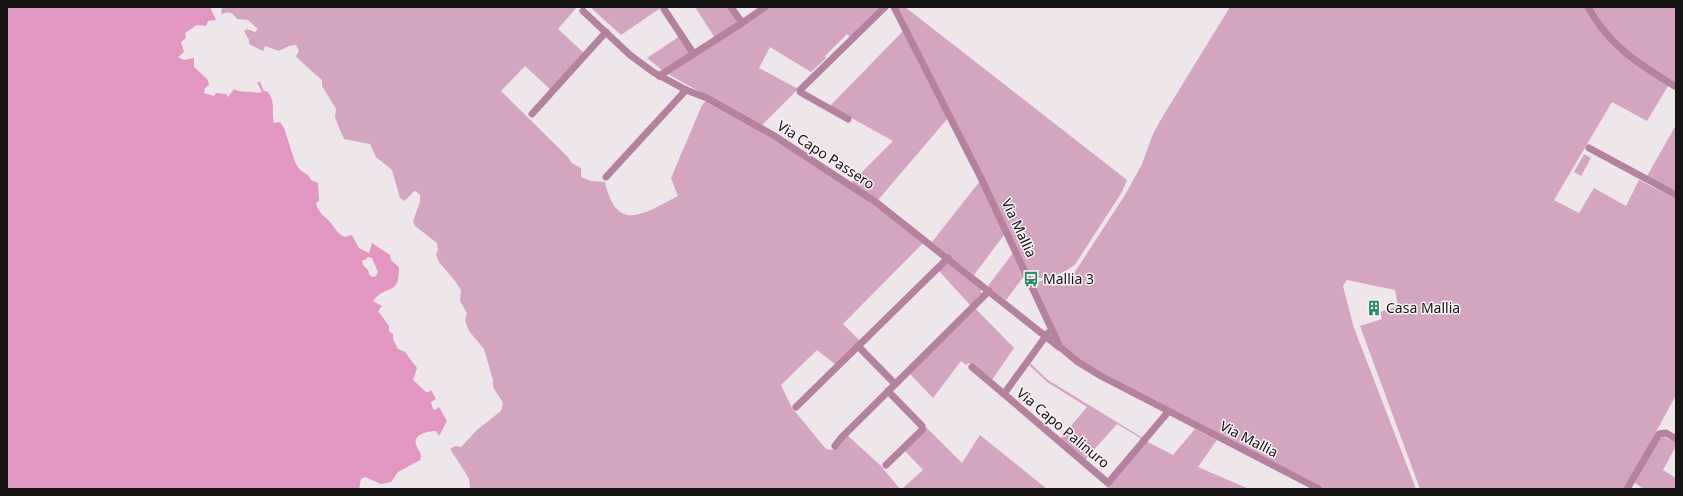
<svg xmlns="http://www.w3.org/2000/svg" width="1683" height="496" font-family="'Noto Sans',sans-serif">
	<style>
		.green { fill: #d4a5c0 }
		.water { fill: #e297c3; fill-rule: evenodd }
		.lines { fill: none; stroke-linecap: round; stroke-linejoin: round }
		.minor { stroke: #b4819f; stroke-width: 7 }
		.labels { text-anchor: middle; stroke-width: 3; stroke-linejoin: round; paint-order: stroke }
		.street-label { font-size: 14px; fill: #161315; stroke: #fbf3f7 }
		.poi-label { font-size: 14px; fill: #161315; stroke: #fbf3f7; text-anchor: start }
	</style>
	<rect width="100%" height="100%" fill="#eee6ea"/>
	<g class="green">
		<path d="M222 7H577L558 29 584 53 551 90 525 66 501 91 567 156 572 163 581 168V177L591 181 605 182C617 234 643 214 678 196L671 178 702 105 707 100C783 143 856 190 924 242L843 324 860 341 836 365 817 350 781 385 792 408 826 449C839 452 841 444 847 435L881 466 900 489H470L469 479 465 472 450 449 455 446 461 447 478 429 501 411 503 403 493 387V380L484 349 469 331 465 320 467 313 460 301 461 290 455 281 439 262 436 255 438 250 437 243 415 226 413 221 420 202V195L416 191 413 192 405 201 400 198 392 170 376 157 370 144 344 139 335 118 336 109 322 86V80C317 76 298 59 296 56L299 51 296 45 289 46 279 51 265 46 263 51 249 44V40L244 31 247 29 255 32 258 29 248 20 237 19C232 12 229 12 221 14Z"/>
		<polygon points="590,7 662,7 621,35"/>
		<polygon points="695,7 728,7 738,22 715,38"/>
		<polygon points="767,7 882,7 851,38 847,34 825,56 826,58 811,72 770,47 759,68 798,89 761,126 668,74"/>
		<path d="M896 7H905L1127 180 1122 192 1076 263C1068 273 1041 282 1029 276Z"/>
		<path d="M1230 7H1585C1607 48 1630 61 1668 86L1647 121 1612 102 1554 200 1579 213 1594 188 1626 206 1639 180 1676 199V395L1625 489H1420L1360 326 1382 319 1380 312 1398 306 1395 290 1347 280 1343 286 1354 328 1416 489H1325L1140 394 1094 369 1069 352 1062 344 1035 289V284C1043 278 1061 276 1071 278L1125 195 1142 164 1153 134 1163 116Z"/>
		<polygon points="1592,7 1676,7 1676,84 1637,60 1607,31"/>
		<polygon points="903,31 948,118 878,200 851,183 893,141 830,106"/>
		<polygon points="680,36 691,52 663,71 647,58"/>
		<polygon points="1676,125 1676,186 1674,191 1647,176"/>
		<polygon points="1584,154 1591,158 1581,176 1574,172"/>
		<polygon points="980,181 1004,235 974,275 932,242"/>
		<polygon points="1013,253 1024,276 1006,300 988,286"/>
		<polygon points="949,262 982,289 980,291 982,293 971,306 939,271"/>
		<polygon points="975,308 1014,348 992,380 970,363 966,365 961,361 933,398 909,373"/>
		<polygon points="1030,363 1048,380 1143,438 1142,439 1117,424 1085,460 1060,439 1087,407 1047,382 1029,365"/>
		<polygon points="926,427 962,463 980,435 1047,489 902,489 923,470 904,450"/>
		<polygon points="1195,429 1217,440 1198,467 1249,489 1106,489 1146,441 1173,455"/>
		<polygon points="1664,437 1676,443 1676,446 1663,470 1676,478 1676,489 1644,489 1635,483 1635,480 1659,438"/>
	</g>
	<path class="water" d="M7 7H210L216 20 208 21 206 26 197 25 185 33 186 38 181 42 184 52 178 57 184 60 194 58V67L208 80 209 85 205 88 204 93 214 96 216 93 226 94 228 97 234 89C243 94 249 90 257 93L262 92 257 82H260L264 91 268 92C276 103 271 112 274 123L280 122 284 128 295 162 300 170 308 175 311 180 318 183 319 201 316 203C318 212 323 215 329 221 335 227 336 233 345 237L352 235 359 248 369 253 372 243 390 255 391 260 399 267C400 297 385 284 373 301L382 306 378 311 389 326V331L393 334V339L398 349 405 352 417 368 413 380 426 392H429L431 390 436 399 431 402 433 409 435 410 439 407 447 421 439 436 436 431C429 431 413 434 416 444 417 451 423 452 420 460L398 472 391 482 381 484 365 477 361 479 359 489H7ZM368 257 372 258 378 272 376 276 372 277 369 274 368 270 363 265 362 260H365Z"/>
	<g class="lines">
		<g class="minor">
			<polyline points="731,7 742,23"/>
			<polyline points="894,7 981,178 1060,347 1078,362 1101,376 1319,489"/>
			<path d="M1588 7C1610 47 1639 64 1676 87"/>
			<polyline points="664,9 693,53"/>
			<polyline points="583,11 630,55 653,72 686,90 707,98 773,135 877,203 1059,347"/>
			<polyline points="659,76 742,23 765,7"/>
			<polyline points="532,114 606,32"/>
			<polyline points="848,119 800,92 800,90 885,7"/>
			<polyline points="1589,148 1676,195"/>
			<polyline points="606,177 686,90"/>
			<polyline points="1048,333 1004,394 1108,483 1168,412"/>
			<polyline points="858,346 895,384"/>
			<polyline points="972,367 1004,394"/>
			<polyline points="796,407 948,258"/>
			<polyline points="835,446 842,437 989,291"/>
			<polyline points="886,465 922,430 922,426 888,391"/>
			<polyline points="1627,489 1659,434 1666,433 1676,439"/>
		</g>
	</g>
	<defs>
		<symbol id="bus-bare" viewBox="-9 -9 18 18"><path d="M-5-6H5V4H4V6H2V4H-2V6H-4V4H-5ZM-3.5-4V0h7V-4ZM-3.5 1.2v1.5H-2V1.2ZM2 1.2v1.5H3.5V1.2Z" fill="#2b8e68" stroke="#fbf3f7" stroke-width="2.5" paint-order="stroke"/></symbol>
		<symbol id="building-bare" viewBox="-9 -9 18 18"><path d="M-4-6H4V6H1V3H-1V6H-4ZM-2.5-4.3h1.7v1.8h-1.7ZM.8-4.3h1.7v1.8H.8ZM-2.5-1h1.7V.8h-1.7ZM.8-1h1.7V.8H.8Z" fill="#2b8e68" stroke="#fbf3f7" stroke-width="2.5" paint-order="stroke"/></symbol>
	</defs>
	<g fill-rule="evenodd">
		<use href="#bus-bare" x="1020" y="268" width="22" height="22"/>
		<use href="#building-bare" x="1363" y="297" width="22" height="22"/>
	</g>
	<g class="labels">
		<g class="street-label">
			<text transform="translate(826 155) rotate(33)" y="5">Via Capo Passero</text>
			<text transform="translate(1019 228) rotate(65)" y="5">Via Mallia</text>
			<text transform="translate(1063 428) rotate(40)" y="5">Via Capo Palinuro</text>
			<text transform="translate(1249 439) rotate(27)" y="5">Via Mallia</text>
		</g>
		<g class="poi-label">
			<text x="1043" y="284">Mallia 3</text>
			<text x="1386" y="313">Casa Mallia</text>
		</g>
	</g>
	<rect width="1683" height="496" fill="none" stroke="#161315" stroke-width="16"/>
</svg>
